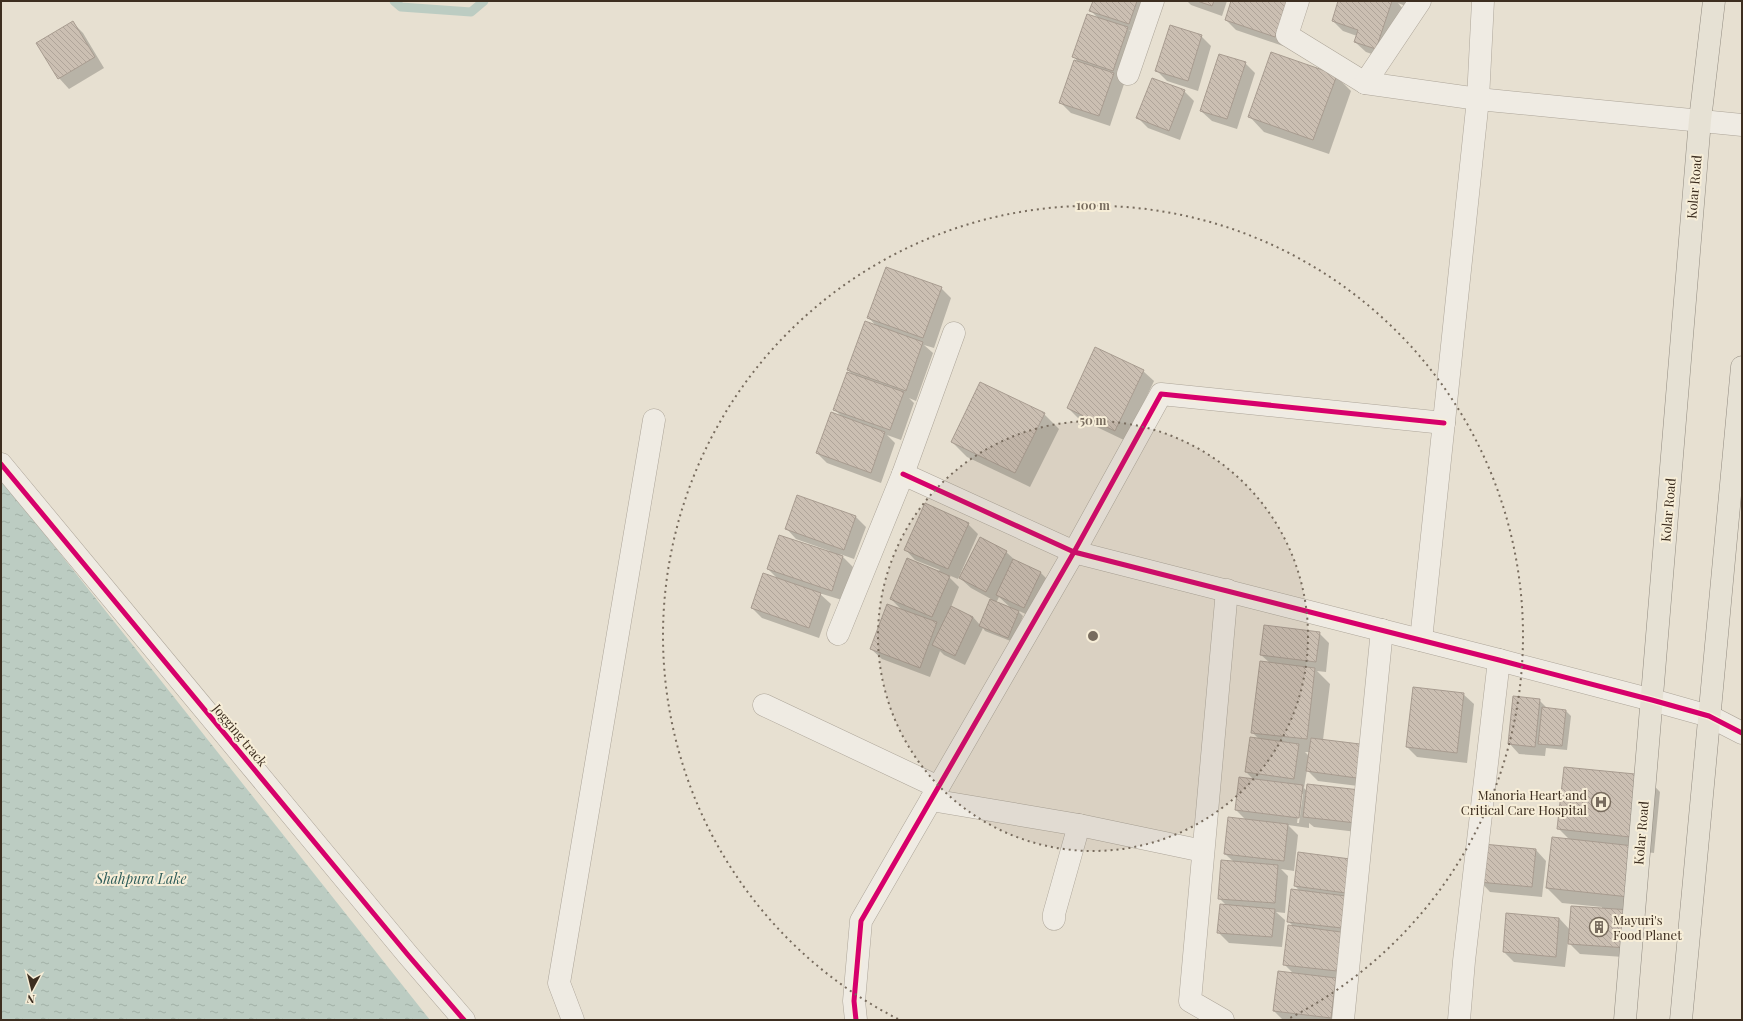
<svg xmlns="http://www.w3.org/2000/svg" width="1743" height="1021" font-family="'Playfair Display',serif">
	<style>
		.water { fill: url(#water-ripples) }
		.shadow { fill: #0003; fill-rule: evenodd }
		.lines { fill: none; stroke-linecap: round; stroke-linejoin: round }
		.stream { stroke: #bcccc2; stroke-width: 9 }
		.building { fill: url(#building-back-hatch); stroke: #a89c90 }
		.minor-casing { stroke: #ada599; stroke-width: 23 }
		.major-casing { stroke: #928b80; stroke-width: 23 }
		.minor { stroke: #efebe3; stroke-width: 22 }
		.major { stroke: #e6e1d4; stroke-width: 22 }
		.cycleway-casing { stroke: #f7eed8; stroke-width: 8 }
		.cycleway { stroke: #d6006c; stroke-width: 5 }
		.ring { fill: none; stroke: #786c5e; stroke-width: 2; stroke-dasharray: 2 4 }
		.labels { text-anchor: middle; stroke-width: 4; stroke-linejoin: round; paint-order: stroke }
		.street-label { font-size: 13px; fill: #3d2e20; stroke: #f7eed8 }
		.poi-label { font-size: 13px; fill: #3d2e20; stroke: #f7eed8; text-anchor: end }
		.water-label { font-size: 14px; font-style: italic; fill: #2f5d5a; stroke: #f7eed8 }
		.centre { fill: #786c5e; stroke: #f7eed8; stroke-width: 2 }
		.ring-label { font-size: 12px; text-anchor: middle; font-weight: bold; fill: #786c5e; stroke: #f7eed8; stroke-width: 4; stroke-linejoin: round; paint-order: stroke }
	</style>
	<defs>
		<pattern id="water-ripples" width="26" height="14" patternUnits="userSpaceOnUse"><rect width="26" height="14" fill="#bcccc2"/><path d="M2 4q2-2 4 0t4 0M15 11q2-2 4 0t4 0" fill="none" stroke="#a2b0a6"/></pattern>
		<pattern id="building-back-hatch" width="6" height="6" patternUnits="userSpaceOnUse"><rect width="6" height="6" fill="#cbbfb2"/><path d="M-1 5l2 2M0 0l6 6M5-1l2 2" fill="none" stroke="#afa499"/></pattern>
	</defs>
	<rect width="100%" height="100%" fill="#e7e0d1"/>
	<polygon class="water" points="1,479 430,1020 1,1020"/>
	<g class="shadow">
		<polygon points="1094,1 1151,1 1139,34 1129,30 1137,39 1123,80 1118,79 1124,84 1110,126 1071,113 1060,102 1079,63 1074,57 1099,19 1090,10"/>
		<polygon points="1187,1 1227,1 1222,16 1191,5"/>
		<polygon points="1232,1 1302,1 1286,47 1236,30 1226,20"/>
		<polygon points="1339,1 1410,1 1408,7 1398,3 1403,9 1386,59 1366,52 1355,42 1357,36 1343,31 1333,21"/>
		<polygon points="73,23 83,33 104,68 69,89 59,78"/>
		<polygon points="1201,36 1211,46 1198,91 1167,81 1157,71"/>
		<polygon points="1245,63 1255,73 1237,129 1212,121 1201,111"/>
		<polygon points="1336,76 1351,91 1329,154 1264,132 1249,116"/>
		<polygon points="1184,91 1194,101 1180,140 1148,128 1138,118"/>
		<polygon points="941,288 951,298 934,348 924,345 933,353 916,401 909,398 914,403 901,440 887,435 895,443 881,483 827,463 817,453 843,418 835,410 853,375 848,370 877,327 869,318"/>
		<polygon points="1143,371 1154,381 1126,441 1078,418 1068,408"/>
		<polygon points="1044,414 1059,429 1030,487 967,457 952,442"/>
		<polygon points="797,496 856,517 866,527 854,559 840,554 853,567 842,600 819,593 831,604 819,638 762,618 752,608 778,579 768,569 830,553 830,551 796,539 786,528"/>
		<path d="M968 524 978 534 958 579 946 574 959 587 951 607 973 617 980 625 991 599 971 588 960 578 1006 552 1016 561 1041 573 1051 583 1034 618 1017 610 1023 616 1013 642 985 631 983 628 965 665 944 655 940 651 930 677 882 659 871 649 902 610 891 599 940 570 915 560 905 549ZM999 597 1011 608 996 603Z"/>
		<path d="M1319 633 1329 643 1326 672 1317 671 1330 684 1323 740 1374 788 1318 781 1307 770 1304 788 1307 791V785L1366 833 1314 827 1309 823V828L1288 825 1298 835 1294 871 1281 869 1288 876 1285 913 1276 912 1285 920 1282 947 1229 943 1218 932 1227 906 1219 898 1234 862 1225 854 1246 820 1236 810 1254 780 1246 772 1259 739 1252 732 1270 663 1261 655ZM1305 752H1310L1309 756ZM1301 794H1303L1299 823H1297Z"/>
		<polygon points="1413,688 1463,694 1474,704 1467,763 1417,757 1407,747"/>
		<polygon points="1539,700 1548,709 1566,711 1571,716 1567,750 1546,748 1545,756 1519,754 1509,743"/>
		<polygon points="1645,776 1660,792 1654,853 1638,851 1638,958 1580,954 1568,942 1565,967 1514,962 1504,952 1559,918 1570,930 1602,909 1602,907 1562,903 1547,888 1570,840 1559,829"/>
		<polygon points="1483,845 1536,850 1546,861 1542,897 1490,892 1480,881"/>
		<polygon points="1349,860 1347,981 1336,980 1346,990 1342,1020 1283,1020 1274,1011 1294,974 1285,965 1294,927 1288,921 1301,892 1295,886"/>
	</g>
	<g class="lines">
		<polyline class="stream" points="394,1 401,7 471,12 484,1"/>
	</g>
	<g class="building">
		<polygon points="1093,1 1137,1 1129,24 1089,11"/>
		<polygon points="1197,1 1214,1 1212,6"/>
		<polygon points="1231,1 1288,1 1275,37 1225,20"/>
		<polygon points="1338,1 1392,1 1376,49 1354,42 1358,30 1332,21"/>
		<polygon points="1087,14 1128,27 1113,71 1072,57"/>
		<polygon points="73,21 95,57 58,79 36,43"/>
		<polygon points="1170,25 1202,35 1188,81 1155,71"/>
		<polygon points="1271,52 1337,75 1313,140 1248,117"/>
		<polygon points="1219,54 1246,62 1227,119 1200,111"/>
		<polygon points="1074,60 1114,73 1099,116 1059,103"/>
		<polygon points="1152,78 1185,90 1169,131 1136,118"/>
		<polygon points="886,267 942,287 923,338 867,318"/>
		<polygon points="865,321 923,342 906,391 847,370"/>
		<polygon points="1095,347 1144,370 1115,431 1067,408"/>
		<polygon points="847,372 904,392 890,430 833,410"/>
		<polygon points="980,382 1045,413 1015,473 951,442"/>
		<polygon points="831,412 885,432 871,473 816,453"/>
		<polygon points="797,495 856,516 844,550 785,529"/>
		<polygon points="925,503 969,523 948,569 904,550"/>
		<polygon points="779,535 843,556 832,591 767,569"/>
		<polygon points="980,537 1007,551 986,592 959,578"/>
		<polygon points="907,558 950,576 932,617 890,599"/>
		<polygon points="1013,559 1041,572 1024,608 996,595"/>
		<polygon points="763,573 821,593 809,628 751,608"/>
		<polygon points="990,599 1019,611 1008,638 979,626"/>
		<polygon points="887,604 937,622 920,668 870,649"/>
		<polygon points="951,606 973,617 955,656 932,645"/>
		<polygon points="1264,625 1320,632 1316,662 1260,655"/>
		<polygon points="1260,661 1315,668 1307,739 1251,733"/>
		<polygon points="1413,687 1464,693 1457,753 1406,747"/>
		<polygon points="1513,696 1540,699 1535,747 1508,744"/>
		<polygon points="1542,707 1566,710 1562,746 1538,744"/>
		<polygon points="1250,737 1299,744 1294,779 1245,772"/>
		<polygon points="1311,738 1368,745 1364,779 1306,771"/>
		<polygon points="1564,767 1645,775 1639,838 1557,829"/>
		<polygon points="1239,777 1303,785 1299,818 1235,810"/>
		<polygon points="1307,784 1360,790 1356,823 1303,817"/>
		<polygon points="1228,817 1288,824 1284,861 1224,854"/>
		<polygon points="1552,837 1634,846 1629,897 1546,888"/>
		<polygon points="1483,844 1536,849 1532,887 1479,882"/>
		<polygon points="1298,852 1350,859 1346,893 1294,886"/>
		<polygon points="1221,860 1278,865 1275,903 1218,899"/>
		<polygon points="1291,889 1346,896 1342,928 1287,922"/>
		<polygon points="1220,904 1275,909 1272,937 1217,933"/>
		<polygon points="1571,906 1631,910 1628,948 1568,944"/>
		<polygon points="1506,913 1559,918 1556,957 1503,952"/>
		<polygon points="1288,925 1341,932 1337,971 1283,965"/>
		<polygon points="1278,971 1336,978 1331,1018 1273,1011"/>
	</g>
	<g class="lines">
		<defs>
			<g id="minor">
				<polyline points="1298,1 1287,35 1365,83"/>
				<polyline points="1420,1 1365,83 1478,99 1742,125"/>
				<polyline points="1128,74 1153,1"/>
				<polyline points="1,464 408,955 464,1020"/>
				<polyline points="903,474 1074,552 1499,660 1652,700 1709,716 1742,733"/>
				<polyline points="838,634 903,474 954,333"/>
				<polyline points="1421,640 1478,99 1483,1"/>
				<polyline points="764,705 938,787"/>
				<polyline points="931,800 1079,825 1203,851"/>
				<polyline points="1054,919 1054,914 1079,825"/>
				<polyline points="573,1020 559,983 654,420"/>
				<polyline points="856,1020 854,1001 861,921 1074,552 1161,394 1444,423"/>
				<polyline points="1223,1020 1190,1001 1227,590"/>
				<polyline points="1343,1020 1382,630"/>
				<polyline points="1459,1020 1464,961 1499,660"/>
			</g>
			<g id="major">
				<polyline points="1625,1020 1700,120 1714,1"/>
				<polyline points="1681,1020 1742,367"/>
			</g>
		</defs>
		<use href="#minor" class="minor-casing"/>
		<use href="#major" class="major-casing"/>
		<use href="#minor" class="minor"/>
		<use href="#major" class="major"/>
		<defs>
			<g id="cycleway">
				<polyline points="1,464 408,955 464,1020"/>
				<polyline points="903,474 1074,552 1499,660 1652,700 1709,716 1742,733"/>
				<polyline points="856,1020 854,1001 861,921 1074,552 1161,394 1444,423"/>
			</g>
		</defs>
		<use href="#cycleway" class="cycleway-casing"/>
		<use href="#cycleway" class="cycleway"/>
	</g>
	<circle cx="1093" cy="636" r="215" fill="#786c5e" fill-opacity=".12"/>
	<g class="ring">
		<circle cx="1093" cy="636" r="215"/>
		<path d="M898 1019A430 430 0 1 1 1288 1019"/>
	</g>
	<defs>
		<symbol id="hospital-ring" viewBox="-11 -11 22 22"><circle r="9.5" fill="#f7eed8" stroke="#786c5e" stroke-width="1.5"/><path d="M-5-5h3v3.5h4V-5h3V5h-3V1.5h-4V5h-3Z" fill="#786c5e"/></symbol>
		<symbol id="building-ring" viewBox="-11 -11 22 22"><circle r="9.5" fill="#f7eed8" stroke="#786c5e" stroke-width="1.5"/><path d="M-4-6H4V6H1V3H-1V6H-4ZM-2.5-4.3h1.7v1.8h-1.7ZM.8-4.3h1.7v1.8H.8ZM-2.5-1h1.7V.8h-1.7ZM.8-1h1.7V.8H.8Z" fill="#786c5e"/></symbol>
	</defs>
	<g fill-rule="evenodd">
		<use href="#hospital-ring" x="1590" y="791" width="22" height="22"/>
		<use href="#building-ring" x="1588" y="916" width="22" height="22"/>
	</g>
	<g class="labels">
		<g class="street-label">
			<text transform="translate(1694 187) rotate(-85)" y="5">Kolar Road</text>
			<text transform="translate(1668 510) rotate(-85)" y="5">Kolar Road</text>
			<text transform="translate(240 735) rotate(50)" y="5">Jogging track</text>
			<text transform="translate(1641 833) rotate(-85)" y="5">Kolar Road</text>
		</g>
		<g class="poi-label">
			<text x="1587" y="800">Manoria Heart and<tspan x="1587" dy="15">Critical Care Hospital</tspan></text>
			<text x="1613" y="925" text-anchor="start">Mayuri's<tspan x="1613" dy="15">Food Planet</tspan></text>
		</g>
		<g class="water-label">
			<text x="141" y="884">Shahpura Lake</text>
		</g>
	</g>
	<circle cx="1093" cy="636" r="6" class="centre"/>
	<g class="ring-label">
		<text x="1093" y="210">100 m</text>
		<text x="1093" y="425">50 m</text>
	</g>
	<rect width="1743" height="1021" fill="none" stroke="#3d2e20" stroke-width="4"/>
	<g transform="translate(32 989) rotate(187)" stroke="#f7eed8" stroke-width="3" paint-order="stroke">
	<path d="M0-3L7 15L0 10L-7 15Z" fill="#3d2e20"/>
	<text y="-6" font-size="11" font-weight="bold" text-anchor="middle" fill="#3d2e20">N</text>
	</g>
</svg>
